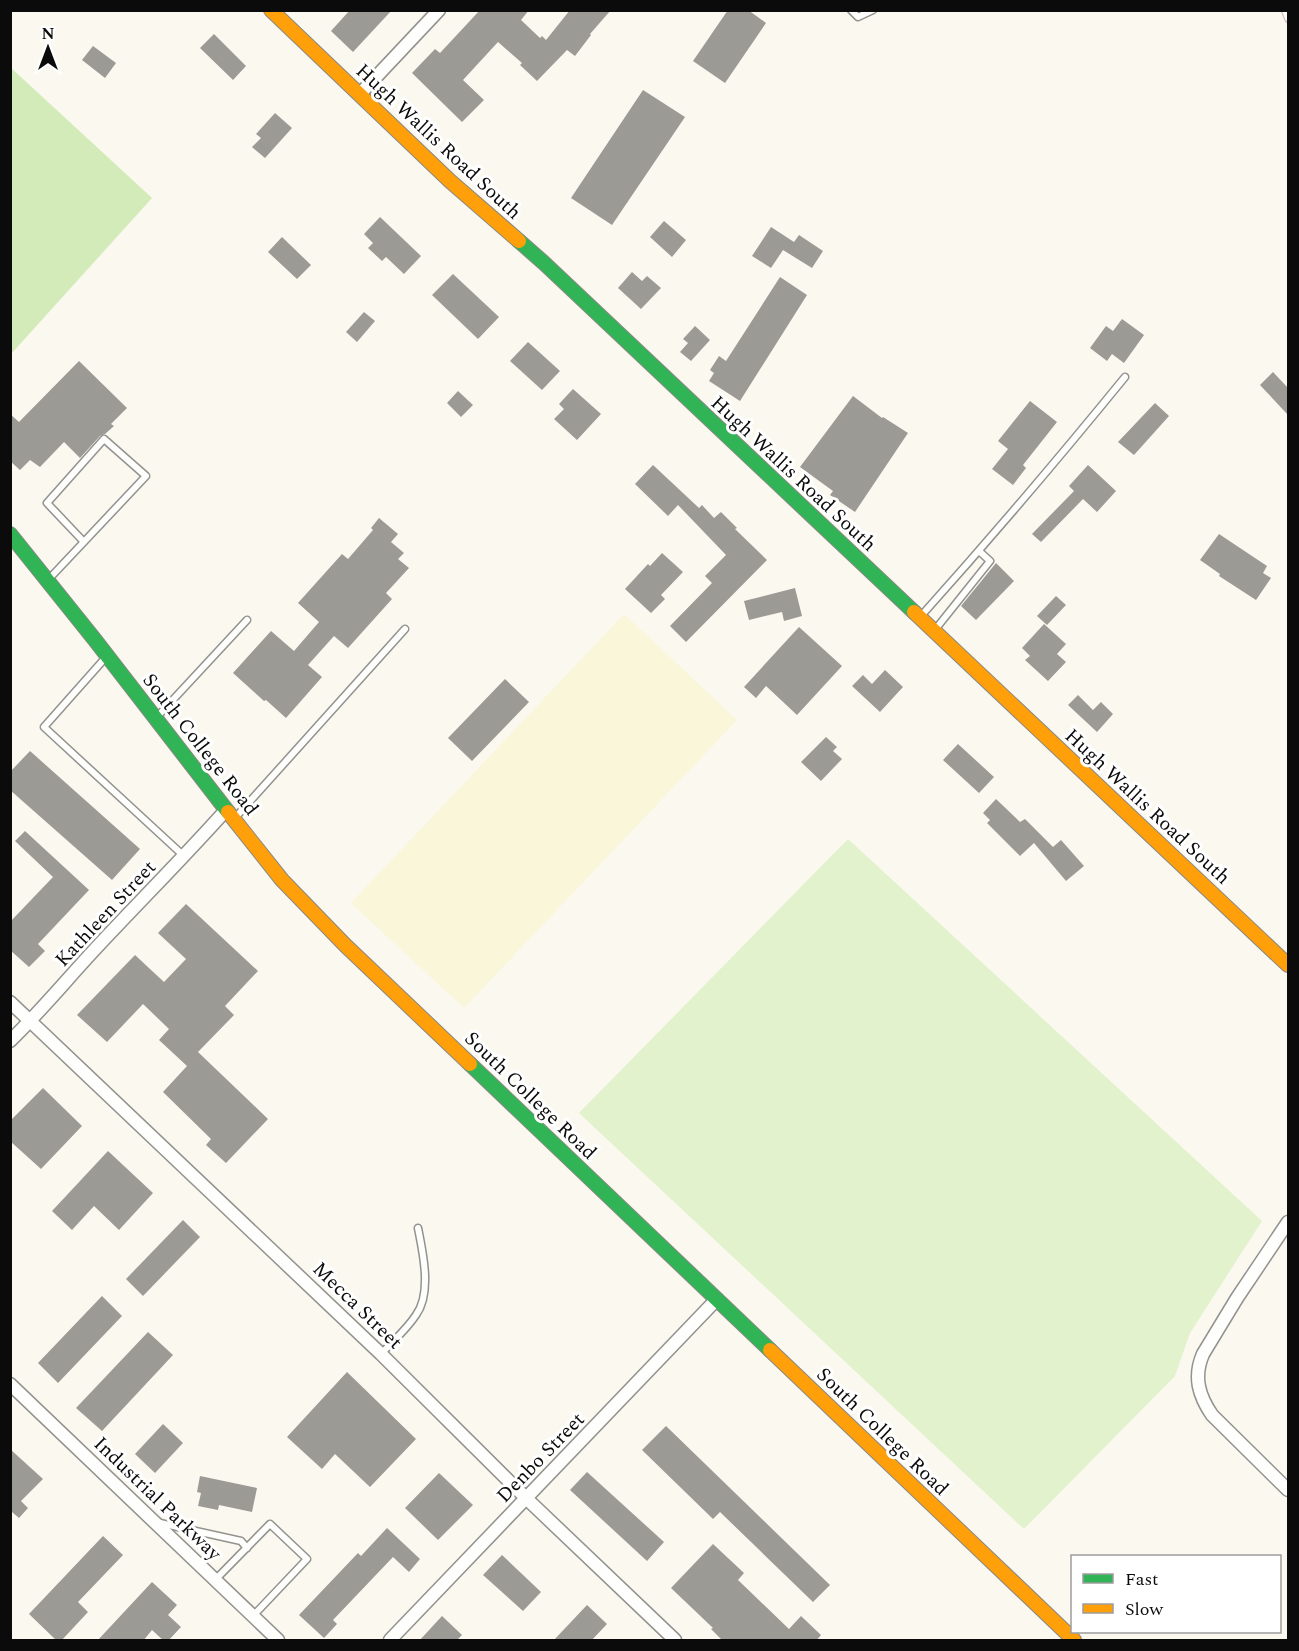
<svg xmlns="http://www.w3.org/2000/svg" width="1299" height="1651" font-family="Spectral,serif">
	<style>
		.farmland { fill: #f9f6d9 }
		.green { fill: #e2f2cc }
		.forest { fill: #d2ebb9 }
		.building { fill: #9c9a95 }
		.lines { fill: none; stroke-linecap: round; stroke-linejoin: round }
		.lane-casing { stroke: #93928e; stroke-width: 9 }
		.street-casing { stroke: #93928e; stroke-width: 15 }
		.fast-casing { stroke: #898884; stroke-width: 16 }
		.slow-casing { stroke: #898884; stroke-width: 16 }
		.lane { stroke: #fefefd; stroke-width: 6 }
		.street { stroke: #fefefd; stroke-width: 12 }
		.fast { stroke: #30b455; stroke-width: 14 }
		.slow { stroke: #ff9f0a; stroke-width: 14 }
		.rail-casing { stroke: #d8c2c2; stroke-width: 7 }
		.rail { stroke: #fff; stroke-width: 4.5; stroke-dasharray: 14; stroke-linecap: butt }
		.labels { text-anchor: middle; stroke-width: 6; stroke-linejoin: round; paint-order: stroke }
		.street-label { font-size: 20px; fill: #0b0b0b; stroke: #fff }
	</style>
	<rect width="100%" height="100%" fill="#faf8ef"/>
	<polygon class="farmland" points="624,614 737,720 464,1008 351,903"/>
	<polygon class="green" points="848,839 1262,1221 1190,1333 1175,1376 1024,1529 579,1113"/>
	<polygon class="forest" points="10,67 152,198 11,354 10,354"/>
	<g class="building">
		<polygon points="350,10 392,10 353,52 331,31"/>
		<polygon points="480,10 529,10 521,20 540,38 542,36 546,40 570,10 611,10 590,34 591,35 575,56 567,50 537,81 520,65 522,63 498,42 463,80 484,100 462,122 412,73 435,49 440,53"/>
		<polygon points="728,10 748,10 766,23 725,83 693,61"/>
		<polygon points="214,34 246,66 233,80 200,48"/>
		<polygon points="93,46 116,63 105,78 82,60"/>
		<polygon points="643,90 685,117 612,225 571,198"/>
		<polygon points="275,113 292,128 265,158 252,147 261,138 256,134"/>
		<polygon points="380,217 421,256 404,274 386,257 382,261 368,248 373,243 364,234"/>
		<polygon points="664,221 686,240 672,257 650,237"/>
		<polygon points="771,227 794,242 799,235 823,251 812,268 783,250 771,268 752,256"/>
		<polygon points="282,237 311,265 297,279 268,252"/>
		<polygon points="632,272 642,281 647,276 661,288 641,309 618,288"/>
		<polygon points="453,274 499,317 478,339 432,295"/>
		<polygon points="780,277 807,295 740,401 709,381 714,373 710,370 719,356 726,361"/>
		<polygon points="364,312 375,321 357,342 346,332"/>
		<polygon points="1122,319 1144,335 1124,363 1112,354 1107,361 1090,348 1106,326 1113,331"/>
		<polygon points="695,326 710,340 691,361 680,352 688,343 683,339"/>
		<polygon points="528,342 560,371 542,390 510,361"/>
		<polygon points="79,361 127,408 111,424 114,426 105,434 100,436 80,458 64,442 40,467 30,460 20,470 10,461 10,414 19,422"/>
		<polygon points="1273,372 1288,388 1288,415 1260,385"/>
		<polygon points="573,389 601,414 577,440 554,419 564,409 559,404"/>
		<polygon points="458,391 473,405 461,417 447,403"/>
		<polygon points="853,396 882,418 883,417 908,433 855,512 830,495 833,491 800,467"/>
		<polygon points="1030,401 1057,422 1023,465 1026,468 1013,485 992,469 1008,449 998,441"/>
		<polygon points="1155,403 1169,416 1134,455 1118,442"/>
		<polygon points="653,465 699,508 702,505 714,518 721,512 737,528 735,529 767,560 686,642 670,626 712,583 705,576 726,555 678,505 668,516 635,484"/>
		<polygon points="1088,465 1116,491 1097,512 1083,499 1041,542 1032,534 1074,491 1069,486"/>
		<polygon points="379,518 398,534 391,542 404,553 398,559 409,568 386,593 392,599 348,648 334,636 308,665 322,677 286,718 266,700 264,701 233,673 271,631 294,651 319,622 298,603 342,554 348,559 373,530 371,528"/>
		<polygon points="1219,534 1267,566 1263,573 1271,578 1256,600 1219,576 1220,574 1200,560"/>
		<polygon points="662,553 683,572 661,595 665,599 651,613 625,589 648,564 650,566"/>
		<polygon points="996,563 1014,581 976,620 961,606"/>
		<polygon points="795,588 802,616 784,621 782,612 749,620 744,601"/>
		<polygon points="1056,596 1066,605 1047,625 1037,616"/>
		<polygon points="1044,624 1066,644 1057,654 1066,662 1048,681 1025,660 1030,656 1022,648"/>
		<polygon points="799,627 842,666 797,715 766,686 756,698 744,687"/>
		<polygon points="885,670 903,687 880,712 852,686 863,675 872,684"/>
		<polygon points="505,679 529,702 472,761 448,738"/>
		<polygon points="1078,695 1093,710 1101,702 1113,714 1097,732 1068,705"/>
		<polygon points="826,737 837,747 833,751 842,759 821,781 801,762"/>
		<polygon points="958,744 994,777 979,793 943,760"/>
		<polygon points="30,751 140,849 112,880 10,790 10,772"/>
		<polygon points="996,799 1020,822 1025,819 1053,847 1061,840 1084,866 1066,881 1034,843 1020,856 987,823 990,820 983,813"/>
		<polygon points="25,831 89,890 38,944 45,951 29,967 10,950 10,922 53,877 15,841"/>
		<polygon points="186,904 258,971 225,1006 234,1015 198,1052 268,1119 226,1163 206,1145 211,1139 163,1092 187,1066 159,1040 169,1029 143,1004 107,1042 77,1015 135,955 164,982 186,959 158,933"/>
		<polygon points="43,1088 82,1126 41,1169 10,1141 10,1121"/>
		<polygon points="108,1151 153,1193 119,1230 94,1206 72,1230 52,1211"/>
		<polygon points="183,1220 200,1237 143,1296 126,1279"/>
		<polygon points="102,1296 122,1316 58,1383 38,1363"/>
		<polygon points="148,1332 173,1355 102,1431 76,1408"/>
		<polygon points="347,1372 416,1439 370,1487 335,1454 322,1469 287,1437"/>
		<polygon points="163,1424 183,1443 155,1473 135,1454"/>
		<polygon points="666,1426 830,1585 813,1602 720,1512 713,1519 642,1450"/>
		<polygon points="10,1449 43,1479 21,1501 28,1508 19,1518 12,1512 10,1513"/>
		<polygon points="587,1472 664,1542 647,1561 570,1490"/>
		<polygon points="439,1473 473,1505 438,1540 405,1508"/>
		<polygon points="200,1476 257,1488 252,1512 219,1505 218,1510 198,1506 201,1493 197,1492"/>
		<polygon points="387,1528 420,1559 409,1572 393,1557 333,1620 337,1624 324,1638 299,1615 358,1553 361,1556"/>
		<polygon points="103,1536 123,1555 78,1602 88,1612 61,1641 57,1641 29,1614"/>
		<polygon points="713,1544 744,1573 738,1580 789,1629 801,1616 821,1635 816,1641 723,1641 711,1629 713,1628 671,1588"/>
		<polygon points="502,1555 541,1592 523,1611 483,1575"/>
		<polygon points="152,1582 177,1605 168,1615 181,1627 168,1641 164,1641 152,1630 143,1641 97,1641"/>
		<polygon points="587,1605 607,1624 591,1641 553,1641"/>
		<polygon points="442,1616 462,1635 456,1641 419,1641"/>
	</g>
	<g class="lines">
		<defs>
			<g id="lane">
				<polyline points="851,10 858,17 873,10"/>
				<polyline points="48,580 146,476 104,439 47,503 84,542"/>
				<path d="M921 616C991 538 1059 458 1125 377"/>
				<polyline points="934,631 990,561 979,551"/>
				<polyline points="107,656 44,727 185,857"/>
				<polyline points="156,718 247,620"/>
				<polyline points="234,819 405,629"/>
				<path d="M381 1354C393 1341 407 1329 416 1315 432 1293 423 1253 418 1228"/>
				<polyline points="160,1523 241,1541 247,1548"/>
				<polyline points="215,1580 270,1524 307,1559 253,1616"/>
			</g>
			<g id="street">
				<polyline points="360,94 439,10"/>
				<polyline points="10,1002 381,1354 527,1499 675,1640"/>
				<path d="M10 1041C41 1011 68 978 97 947 140 901 184 857 226 810"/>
				<path d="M1288 1222 1237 1298 1203 1354C1193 1377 1199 1396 1212 1415L1288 1490"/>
				<polyline points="10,1384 278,1640"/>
				<polyline points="390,1640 717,1299"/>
			</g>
			<g id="fast">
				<polyline points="519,241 544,263 914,612"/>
				<polyline points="10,534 95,640 228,812"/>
				<polyline points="470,1064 770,1350"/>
			</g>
			<g id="slow">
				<polyline points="271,10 450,181 519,241"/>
				<polyline points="914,612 1288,965"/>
				<polyline points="228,812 282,880 345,945 470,1064"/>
				<polyline points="770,1350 1074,1640"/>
			</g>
		</defs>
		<use href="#lane" class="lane-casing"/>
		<use href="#street" class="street-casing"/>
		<use href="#fast" class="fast-casing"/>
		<use href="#slow" class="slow-casing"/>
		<use href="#lane" class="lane"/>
		<use href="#street" class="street"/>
		<use href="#fast" class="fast"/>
		<use href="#slow" class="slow"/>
		<defs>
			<polyline id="rail" points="1284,10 1288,20"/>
		</defs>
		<use href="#rail" class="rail-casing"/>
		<use href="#rail" class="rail"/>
	</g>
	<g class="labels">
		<g class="street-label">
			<text transform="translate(439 141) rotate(43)" y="7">Hugh Wallis Road South</text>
			<text transform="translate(794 473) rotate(43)" y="7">Hugh Wallis Road South</text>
			<text transform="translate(201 744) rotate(52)" y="7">South College Road</text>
			<text transform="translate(1148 806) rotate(43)" y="7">Hugh Wallis Road South</text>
			<text transform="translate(105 913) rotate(-47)" y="7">Kathleen Street</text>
			<text transform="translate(531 1095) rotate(44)" y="7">South College Road</text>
			<text transform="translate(358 1305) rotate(44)" y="7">Mecca Street</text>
			<text transform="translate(883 1431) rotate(44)" y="7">South College Road</text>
			<text transform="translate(540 1457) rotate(-46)" y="7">Denbo Street</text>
			<text transform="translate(158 1498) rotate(44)" y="7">Industrial Parkway</text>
		</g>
	</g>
	<rect width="1299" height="1651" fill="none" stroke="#0b0b0b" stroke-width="24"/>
	<rect x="1071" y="1555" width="210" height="78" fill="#ffffff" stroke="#9d9d9d" stroke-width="1.5"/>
	<rect x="1083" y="1574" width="30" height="9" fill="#30b455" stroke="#9d9d9d" stroke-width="1.5"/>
	<text x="1125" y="1585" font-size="18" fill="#0b0b0b">Fast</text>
	<rect x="1083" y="1604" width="30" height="9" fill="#ff9f0a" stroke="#9d9d9d" stroke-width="1.5"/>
	<text x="1125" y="1615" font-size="18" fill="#0b0b0b">Slow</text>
	<g transform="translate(48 48)" stroke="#ffffff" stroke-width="4.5" paint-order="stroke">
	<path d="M0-4.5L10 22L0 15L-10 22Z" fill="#0b0b0b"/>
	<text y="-9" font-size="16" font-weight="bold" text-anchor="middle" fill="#0b0b0b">N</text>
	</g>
</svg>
